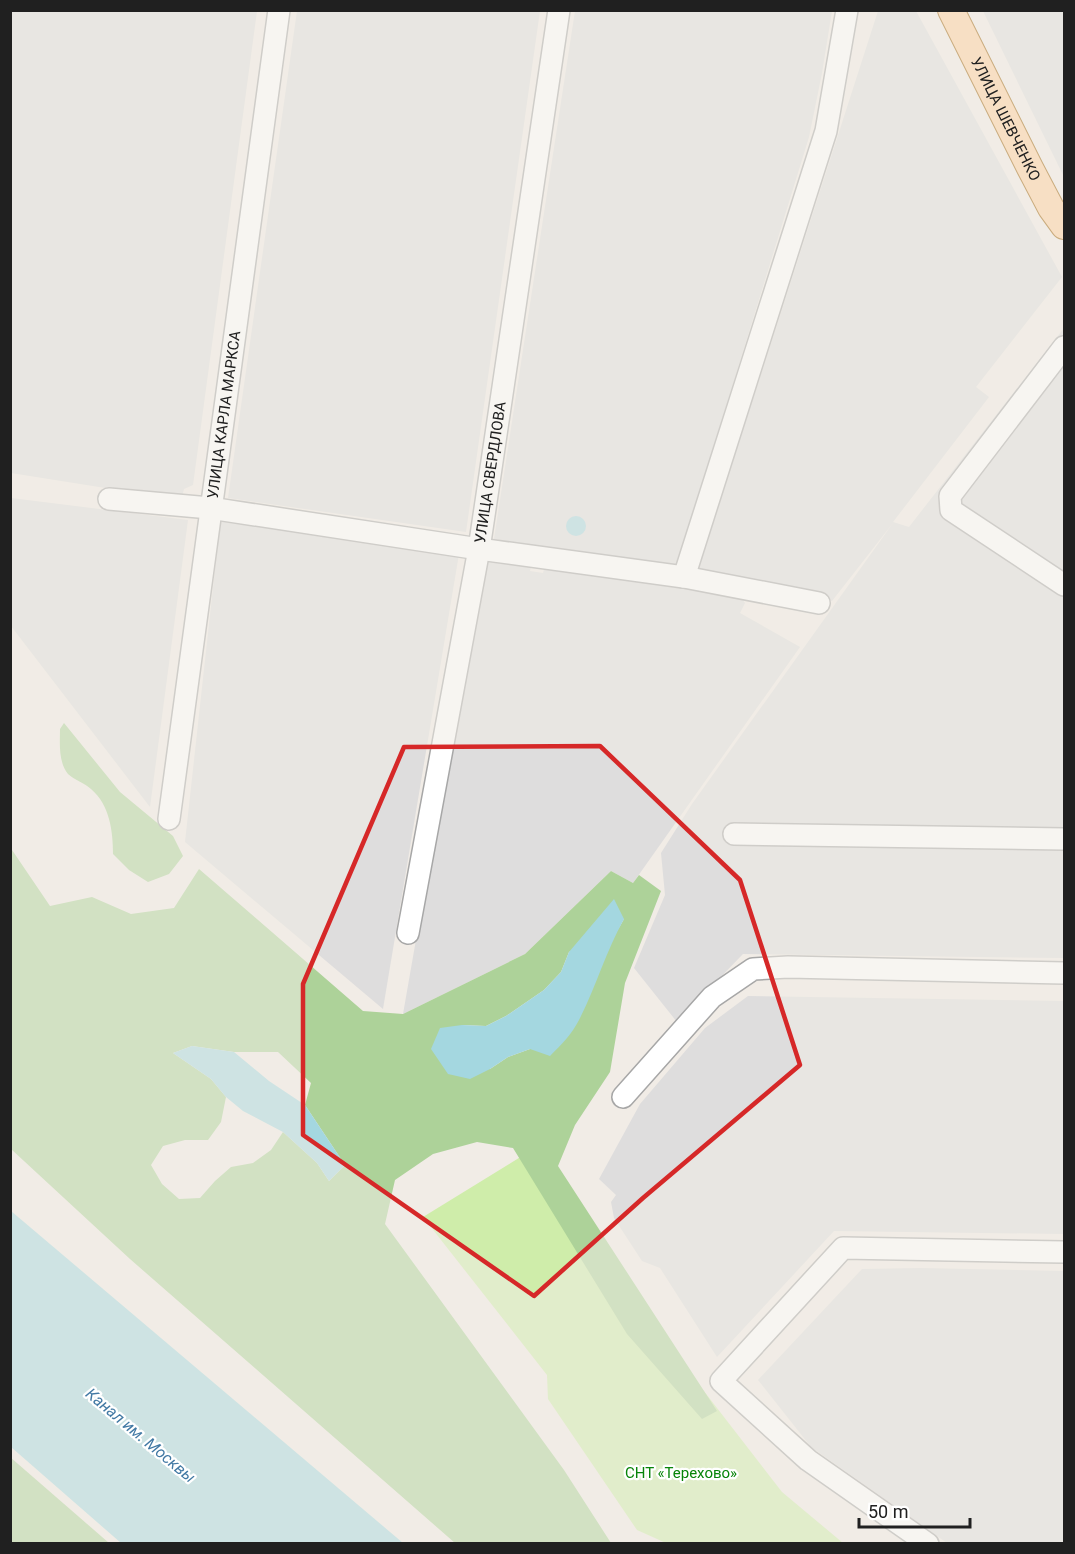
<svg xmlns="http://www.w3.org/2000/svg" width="1075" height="1554" font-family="Roboto,sans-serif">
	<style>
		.residential { fill: #dedddd }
		.grass { fill: #cfedaa }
		.forest { fill: #add299; fill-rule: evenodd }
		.water { fill: #a4d7e0 }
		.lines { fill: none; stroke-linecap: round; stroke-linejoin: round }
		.minor-casing { stroke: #a7a7a7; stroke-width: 24 }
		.major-casing { stroke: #9b5d00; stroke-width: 28 }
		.minor { stroke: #fff; stroke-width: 21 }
		.major { stroke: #ffce9c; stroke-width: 26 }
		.marked { fill: none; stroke: #d62828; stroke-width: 4.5; stroke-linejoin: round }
		.labels { text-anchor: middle; stroke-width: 4.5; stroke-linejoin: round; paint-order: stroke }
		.street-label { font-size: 15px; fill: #202020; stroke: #fff }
		.park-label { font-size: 15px; fill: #078409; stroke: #fff }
		.water-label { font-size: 16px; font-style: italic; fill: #4279a4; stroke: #fff }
	</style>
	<rect width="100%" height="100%" fill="#f1ece6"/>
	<g class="residential">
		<polygon points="10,11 257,11 193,485 184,489 181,500 11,473"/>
		<polygon points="297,11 540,11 466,532 228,498"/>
		<polygon points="575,11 832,11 822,73 809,137 676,569 494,539"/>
		<polygon points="878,11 916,11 1062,277 976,387 989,397 893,522 909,527 1064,328 1064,958 743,954 677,1022 634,968 665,895 661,853 692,804 893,523 832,601 697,574 693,568 757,387"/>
		<polygon points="983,11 1064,11 1064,177"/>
		<polygon points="11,498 188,520 150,807 11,626"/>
		<polygon points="221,515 459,554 383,1009 185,842"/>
		<polygon points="483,556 532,563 530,571 543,573 545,566 739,595 745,603 740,613 800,647 633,883 611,871 525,954 403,1014"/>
		<polygon points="748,996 1064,1001 1064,1234 834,1231 717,1357 660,1268 642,1261 614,1218 611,1202 616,1195 599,1179 640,1104 705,1028"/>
		<polygon points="920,1268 1064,1271 1064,1543 947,1543 811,1447 758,1380 862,1269"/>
	</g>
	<polygon class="grass" points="522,1156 782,1492 843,1543 666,1543 637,1530 548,1399 547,1375 423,1217"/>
	<g class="forest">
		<path d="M64 723 120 792 173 836 183 856 169 874 148 882 129 870 113 854C113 832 110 805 91 789 85 783 74 780 68 774 58 762 60 742 60 729Z"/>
		<path d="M10 847 50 906 92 897 131 914 174 908 199 869 363 1011 403 1014 525 954 611 871 633 883 639 875 661 891 625 983 610 1072 575 1125 558 1166 717 1411 702 1419 627 1334 513 1148 477 1142 433 1154 395 1180 385 1224 564 1470 611 1543H455L130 1259 11 1149ZM624 919 612 940 530 1049 508 1057 490 1069 462 1025 486 1026 506 1016 544 990 561 972 569 952ZM192 1046 234 1052H278L311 1083 305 1105 345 1165 329 1181 317 1163 283 1132 271 1150 253 1163 231 1167 215 1181 200 1198 179 1199 162 1184 151 1165 163 1146 185 1140H208L221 1122 226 1097 211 1079 173 1053Z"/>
		<polygon points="10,1457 109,1543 11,1543"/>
	</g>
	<g class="water">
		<circle cx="576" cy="526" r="10"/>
		<path d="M614 899 624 919C606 951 596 987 579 1020 572 1034 561 1045 550 1056L530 1049 508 1057 490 1069 470 1079 448 1074 431 1049 440 1028 462 1025 486 1026 506 1016 544 990 561 972 569 952Z"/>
		<polygon points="192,1046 234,1052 269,1081 305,1105 345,1165 329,1181 317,1163 283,1132 243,1111 226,1097 211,1079 173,1053"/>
		<polygon points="10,1211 11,1211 403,1543 121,1543 11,1447"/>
	</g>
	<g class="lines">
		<defs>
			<g id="minor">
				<polyline points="1064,347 950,496 951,510 1064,585"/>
				<polyline points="109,499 210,508 479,549 684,577 819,603"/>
				<polyline points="684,577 826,131 847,10"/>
				<path id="s1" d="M169 819 279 10"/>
				<polyline points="734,834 1064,839"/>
				<path id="s2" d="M408 933 479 549 559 10"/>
				<polyline points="623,1097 712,997 753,969 788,967 1064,973"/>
				<polyline points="928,1544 808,1460 721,1381 843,1248 1064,1252"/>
			</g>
			<g id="major">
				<path id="s3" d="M951 10 1030 168 1051 208 1064 226"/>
			</g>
		</defs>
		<use href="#minor" class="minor-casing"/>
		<use href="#major" class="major-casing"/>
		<use href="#minor" class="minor"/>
		<use href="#major" class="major"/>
	</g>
	<path d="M0 0H1075V1554H0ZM600 746 740 880 800 1065 643 1198 534 1296 303 1135V984L404 747Z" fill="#f1ece6" fill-opacity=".55" fill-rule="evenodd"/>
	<path class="marked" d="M600 746 740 880 800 1065 643 1198 534 1296 303 1135V984L404 747Z"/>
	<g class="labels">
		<g class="street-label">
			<text dy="5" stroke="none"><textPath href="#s3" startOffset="122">УЛИЦА ШЕВЧЕНКО</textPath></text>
			<text dy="5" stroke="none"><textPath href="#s1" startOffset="408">УЛИЦА КАРЛА МАРКСА</textPath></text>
			<text dy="5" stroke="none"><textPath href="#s2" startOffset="468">УЛИЦА СВЕРДЛОВА</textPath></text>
		</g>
		<g class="park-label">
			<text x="681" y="1478">СНТ «Терехово»</text>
		</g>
		<g class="water-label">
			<text transform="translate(141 1435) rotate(40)" y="6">Канал им. Москвы</text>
		</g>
	</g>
	<rect width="1075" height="1554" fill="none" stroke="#202020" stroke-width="24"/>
	<path d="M859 1518v9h111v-9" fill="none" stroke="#202020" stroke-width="3"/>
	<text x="868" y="1518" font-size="18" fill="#202020" stroke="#ffffff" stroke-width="4.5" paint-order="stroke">50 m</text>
</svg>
